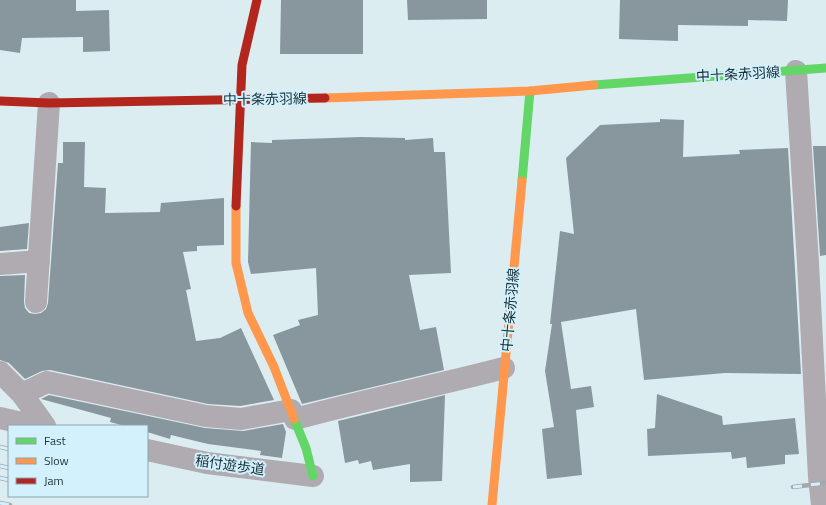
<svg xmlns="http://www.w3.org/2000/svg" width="826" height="505" font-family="'Titillium Web','Noto Sans JP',sans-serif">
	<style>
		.building { fill: #88979e }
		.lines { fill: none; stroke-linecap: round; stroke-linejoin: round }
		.street { stroke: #b0aab1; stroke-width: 22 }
		.fast { stroke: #63d668; stroke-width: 9 }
		.slow { stroke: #ff974d; stroke-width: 9 }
		.jam { stroke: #b3261e; stroke-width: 9 }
		.rail-casing { stroke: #a5a8ae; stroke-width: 4.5 }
		.rail { stroke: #d2f1fc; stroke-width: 3; stroke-dasharray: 9; stroke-linecap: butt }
		.labels { text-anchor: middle; stroke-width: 4; stroke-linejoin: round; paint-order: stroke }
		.street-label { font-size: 14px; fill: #1c3138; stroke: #d2f1fc }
	</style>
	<rect width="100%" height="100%" fill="#dcedf2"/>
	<g class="building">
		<polygon points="0,0 76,0 76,11 109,10 110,51 83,52 83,37 22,38 20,53 0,50"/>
		<polygon points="281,0 363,0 363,54 280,54"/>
		<polygon points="407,0 487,0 487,19 408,20"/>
		<polygon points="620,0 788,0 787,21 748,20 748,26 678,25 678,41 619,39"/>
		<polygon points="660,119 684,120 683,157 740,154 739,150 788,148 801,374 725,373 644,380 636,309 561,322 571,389 591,386 594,407 576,410 582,475 547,479 542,429 554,427 545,371 552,324 550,324 560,231 574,234 566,158 600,125 660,122"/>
		<polygon points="361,137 405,138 405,140 433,138 434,152 445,152 451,273 409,275 420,330 436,327 444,370 302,404 273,335 300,325 298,320 318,315 316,268 251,274 248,262 251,142 272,143 272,140"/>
		<polygon points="63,142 85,142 84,187 106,188 105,213 160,212 161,203 224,198 224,245 197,246 197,251 183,252 191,289 186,290 196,341 220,338 241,328 274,400 240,406 208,404 50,370 42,371 25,379 9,363 0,360 0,276 25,275 24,302 25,308 29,313 35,314 41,313 46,309 48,303 58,163 63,163"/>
		<polygon points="813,146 826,146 826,255 820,256"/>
		<polygon points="29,223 27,249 0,251 0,227"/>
		<polygon points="657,394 722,416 723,425 795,418 799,454 785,455 785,464 747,468 746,457 732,459 731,452 648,456 647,429 655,428"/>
		<polygon points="49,395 205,428 243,431 283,424 286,432 282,458 260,455 261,451 208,444 171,435 170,439 147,432 147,426 125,426 110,422 111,418 41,399"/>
		<polygon points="445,395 442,481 410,482 410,464 373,470 371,461 359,464 358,460 345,463 338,421"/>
	</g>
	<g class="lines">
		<g class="street">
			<polyline points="796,71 808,263 819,477 822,505"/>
			<polyline points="0,264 39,261"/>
			<polyline points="36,302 49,103"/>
			<polyline points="0,372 22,394 45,426"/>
			<polyline points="22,394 47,382 206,416 241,419 291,410"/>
			<polyline points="0,418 35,426"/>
			<path d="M295 419C364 400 435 386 504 368"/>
			<polyline points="147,450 207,463 313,476"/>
		</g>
		<g class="fast">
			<polyline points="594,85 826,68"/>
			<polyline points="522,181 530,91"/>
			<polyline points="294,419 306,448 313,476"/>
		</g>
		<g class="slow">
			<polyline points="325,98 530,91 594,85"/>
			<polyline points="236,206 236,263 248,313 274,367 294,419"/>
			<polyline points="492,505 522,181"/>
		</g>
		<g class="jam">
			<polyline points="0,101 49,103 325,98"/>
			<polyline points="236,206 242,65 257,0"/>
		</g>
		<defs>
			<g id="rail">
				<polyline points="0,447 9,449"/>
				<polyline points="0,466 9,468"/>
				<polyline points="0,478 9,480"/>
				<polyline points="793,487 826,483"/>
				<polyline points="0,503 10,505"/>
			</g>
		</defs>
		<use href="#rail" class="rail-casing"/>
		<use href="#rail" class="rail"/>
	</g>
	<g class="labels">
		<g class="street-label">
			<text transform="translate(738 74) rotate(-3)" y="5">中十条赤羽線</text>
			<text transform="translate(265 99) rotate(-1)" y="5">中十条赤羽線</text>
			<text transform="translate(510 310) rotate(-85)" y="5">中十条赤羽線</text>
			<text transform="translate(230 465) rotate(8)" y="5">稲付遊歩道</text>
		</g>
	</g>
	<rect x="8" y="425" width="140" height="72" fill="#d2f1fc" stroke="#89a4ae"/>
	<rect x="16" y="438" width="20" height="6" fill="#63d668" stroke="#89a4ae"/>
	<text x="44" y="445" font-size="12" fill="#1c3138">Fast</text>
	<rect x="16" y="458" width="20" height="6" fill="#ff974d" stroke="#89a4ae"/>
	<text x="44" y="465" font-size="12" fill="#1c3138">Slow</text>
	<rect x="16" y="478" width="20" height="6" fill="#b3261e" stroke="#89a4ae"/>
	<text x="44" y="485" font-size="12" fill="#1c3138">Jam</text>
</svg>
